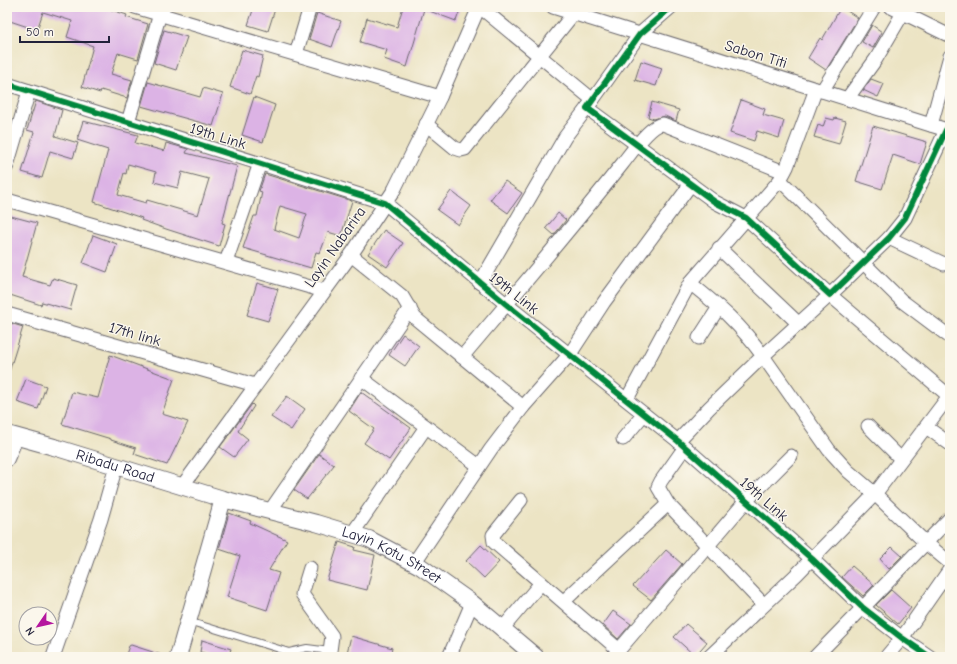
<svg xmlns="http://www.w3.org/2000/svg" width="957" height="664" font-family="'Comic Neue',sans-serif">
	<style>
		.building { fill: #dcb3e5; fill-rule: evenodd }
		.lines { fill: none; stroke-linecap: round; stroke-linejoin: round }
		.service-casing { stroke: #69666b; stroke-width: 8 }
		.minor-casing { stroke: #69666b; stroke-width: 15 }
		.tertiary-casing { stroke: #69666b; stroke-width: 18 }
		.service { stroke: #fff; stroke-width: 6 }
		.minor { stroke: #fff; stroke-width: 13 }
		.tertiary { stroke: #fff; stroke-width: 16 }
		.cycleway-casing { stroke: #fbf7ec; stroke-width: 8 }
		.cycleway { stroke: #00873e; stroke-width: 6 }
		.labels { text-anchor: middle; stroke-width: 3; stroke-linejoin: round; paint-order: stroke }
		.street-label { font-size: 15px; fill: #22223b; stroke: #fbf7ec }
	</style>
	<rect width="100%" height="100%" fill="#fbf7ec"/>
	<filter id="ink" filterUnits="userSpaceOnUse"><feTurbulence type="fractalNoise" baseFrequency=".025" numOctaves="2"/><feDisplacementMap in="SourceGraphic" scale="8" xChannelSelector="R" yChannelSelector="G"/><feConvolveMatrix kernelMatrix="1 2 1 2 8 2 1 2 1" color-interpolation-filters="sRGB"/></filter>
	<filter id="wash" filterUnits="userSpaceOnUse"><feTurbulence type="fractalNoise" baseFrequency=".012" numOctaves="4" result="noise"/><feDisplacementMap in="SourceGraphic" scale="16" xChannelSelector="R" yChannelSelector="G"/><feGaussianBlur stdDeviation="0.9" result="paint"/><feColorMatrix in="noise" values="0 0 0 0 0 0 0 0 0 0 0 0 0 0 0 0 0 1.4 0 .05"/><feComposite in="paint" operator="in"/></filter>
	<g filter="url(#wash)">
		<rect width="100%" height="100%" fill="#ece4c4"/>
		<g id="blocks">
			<g class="building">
				<polygon points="7,7 103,7 127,15 126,17 148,24 138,59 118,53 111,74 132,80 127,98 101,90 100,93 82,87 93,46 67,37 72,21 43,12 37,30 7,20"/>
				<polygon points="254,7 269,7 275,9 268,31 248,25"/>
				<polygon points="403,7 461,7 456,21 424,9 407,67 384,59 387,50 360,42 367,18 397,27"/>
				<polygon points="841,7 858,18 826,70 808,58 820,38 822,40"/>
				<polygon points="317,13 341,21 332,47 309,39"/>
				<polygon points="872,25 882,32 873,48 862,42"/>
				<polygon points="164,30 187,37 176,70 154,63"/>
				<polygon points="242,50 263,56 258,77 256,76 250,94 230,87"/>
				<polygon points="641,61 662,68 656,86 635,80"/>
				<polygon points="871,79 884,84 878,97 863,90"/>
				<polygon points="148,82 200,97 203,88 223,94 213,126 141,106"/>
				<polygon points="254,97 275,105 263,142 242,135"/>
				<polygon points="741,100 765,109 763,115 784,121 779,138 757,131 754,141 730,133"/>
				<polygon points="36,101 62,110 55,136 78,143 73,158 50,151 42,178 22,172 34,132 27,130"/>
				<polygon points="652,102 679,110 676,121 665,116 654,119 648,117"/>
				<polygon points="826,118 834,120 835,118 846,121 839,144 814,137 818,125 823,127"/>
				<path d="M83 121 138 135 135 143 164 151 166 143 188 149 186 153 237 166 222 223 225 224 219 246 166 229 141 220 142 218 94 202 108 150 77 140ZM128 164 156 172 154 182 178 188 182 172 209 179 198 215 147 200 146 203 118 195 124 173 126 174Z"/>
				<polygon points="873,126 927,142 920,164 893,155 882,189 856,181"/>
				<path d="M265 174 352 201 341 236 328 232 320 253 316 252 311 268 243 248 254 216H257L262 192 259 191ZM280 206 307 214 299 238 274 229Z"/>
				<polygon points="505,181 522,193 508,213 490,200"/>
				<polygon points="451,191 471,206 458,225 437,210"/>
				<polygon points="558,213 566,220 554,235 546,228"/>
				<polygon points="7,215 37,223 22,277 50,285 53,278 77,285 70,310 42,302 41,305 7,294"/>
				<polygon points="384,230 403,243 387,267 368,254"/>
				<polygon points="93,235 117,244 107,272 83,263"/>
				<polygon points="257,283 278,289 268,321 247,315"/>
				<polygon points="7,322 23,327 9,372 7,372"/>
				<polygon points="403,334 419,346 405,366 389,355"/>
				<polygon points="110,355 174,379 162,414 188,422 167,465 134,454 136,448 111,440 111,439 62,424 72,392 98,398"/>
				<polygon points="26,379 46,386 38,409 17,402"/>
				<polygon points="361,392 411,428 389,460 364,443 374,429 349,411"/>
				<polygon points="287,396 305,409 291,430 271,417"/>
				<polygon points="252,404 254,406 238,431 248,439 234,457 220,447"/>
				<polygon points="319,454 334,465 307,499 294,490"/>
				<polygon points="229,513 251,521 250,523 287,540 269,570 279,573 267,610 227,597 240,556 219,549"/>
				<polygon points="339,542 355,547 354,550 375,555 367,590 327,580"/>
				<polygon points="481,545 499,562 484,578 466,561"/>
				<polygon points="892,547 902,556 889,569 880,559"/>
				<polygon points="666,550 682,564 651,600 633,586"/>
				<polygon points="852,566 874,585 863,596 842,577"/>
				<polygon points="891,590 911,608 898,624 876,605"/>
				<polygon points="613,611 631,624 618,639 603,625"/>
				<polygon points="686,624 707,642 695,656 674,637"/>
				<polygon points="351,636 392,648 390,657 346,657"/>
				<polygon points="202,640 231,649 228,657 217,657 200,652"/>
				<polygon points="131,645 162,655 162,657 125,657 129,646"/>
			</g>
		</g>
	</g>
	<g filter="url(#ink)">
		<use href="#blocks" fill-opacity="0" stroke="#69666b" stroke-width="1"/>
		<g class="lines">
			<defs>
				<polyline id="service" points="188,621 289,652 307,648 330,651"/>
				<g id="minor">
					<polyline points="135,7 440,97"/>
					<polyline points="480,7 593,100"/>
					<polyline points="553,7 950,131"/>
					<polyline points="671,7 640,34 587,108 715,202 746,218 830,295 889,238 905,218 946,130"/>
					<polyline points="891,7 950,36"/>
					<polyline points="296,54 310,7"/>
					<polyline points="7,84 385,203 506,304 678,441 812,559 862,607 902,638 930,657"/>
					<polyline points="822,91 874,7"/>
					<polyline points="847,99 876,59 903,13"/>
					<polyline points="128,122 162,7"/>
					<polyline points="426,124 455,148 461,150 465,149 578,8"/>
					<polyline points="931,125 950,56"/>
					<polyline points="7,166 29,91"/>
					<polyline points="780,180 902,301 950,337"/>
					<polyline points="7,200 324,291"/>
					<polyline points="889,238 944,264 950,262"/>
					<polyline points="719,248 799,324"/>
					<polyline points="351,255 402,296 415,318 523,407"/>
					<polyline points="226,262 260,163"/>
					<polyline points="480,283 565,137 587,108"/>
					<polygon points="830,295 949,396 875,494 848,471 829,450 763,356"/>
					<polyline points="7,314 255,385"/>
					<polyline points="699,338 719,307"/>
					<path d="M462 357C516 293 571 229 623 163 630 154 651 124 663 124L784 172"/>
					<polyline points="361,378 479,466"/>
					<polyline points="627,399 690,283 780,180 787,167 816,89"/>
					<polyline points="868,426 901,459"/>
					<polyline points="926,427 950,444"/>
					<polyline points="623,439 644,414"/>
					<path d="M678 441 709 408 763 356C740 324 720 307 690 283"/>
					<polyline points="685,447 661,481 658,487 668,504 763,604"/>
					<polyline points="7,460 17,437"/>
					<polyline points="183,485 351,255 394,190 440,97 479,7"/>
					<polyline points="521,500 493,535 494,542 619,650"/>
					<polyline points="270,511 410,308"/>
					<polyline points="352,534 426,427"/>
					<polyline points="414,563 491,449 523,407 570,354 604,302 691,184"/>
					<polyline points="310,568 302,594 332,636 330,651 327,657"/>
					<polyline points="564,601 668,504"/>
					<polyline points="503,628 541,583"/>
					<polyline points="53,657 101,519 116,466"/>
					<polyline points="449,657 472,603"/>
					<polyline points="613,657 746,501 791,456"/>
					<polyline points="709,657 797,574 875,494 926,543 950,563"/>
					<polyline points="815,657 950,518"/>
					<polyline points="886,657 902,638 950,569"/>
				</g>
				<g id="tertiary">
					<path id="s1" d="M7 434 54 447 223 499 316 523 369 539 420 566 472 603 536 657"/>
					<polyline points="178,657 223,499"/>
				</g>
			</defs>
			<use href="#service" class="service-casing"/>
			<use href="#minor" class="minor-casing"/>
			<use href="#tertiary" class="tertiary-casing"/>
			<use href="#service" class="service"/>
			<use href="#minor" class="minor"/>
			<use href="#tertiary" class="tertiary"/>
			<defs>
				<g id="cycleway">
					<polyline points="671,7 640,34 587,108 715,202 746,218 830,295 889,238 905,218 946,130"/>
					<polyline points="7,84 385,203 506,304 678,441 812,559 862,607 902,638 930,657"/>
				</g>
			</defs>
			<use href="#cycleway" class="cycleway-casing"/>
			<use href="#cycleway" class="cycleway"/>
		</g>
	</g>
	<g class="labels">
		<g class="street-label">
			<text transform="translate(756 54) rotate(17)" y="5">Sabon Titi</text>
			<text transform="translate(218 136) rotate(17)" y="5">19th Link</text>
			<text transform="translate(335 247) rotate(-55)" y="5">Layin Nabarira</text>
			<text transform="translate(514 293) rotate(38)" y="5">19th Link</text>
			<text transform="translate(135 334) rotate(16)" y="5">17th link</text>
			<text dy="5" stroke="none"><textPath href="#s1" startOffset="113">Ribadu Road</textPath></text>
			<text transform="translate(764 499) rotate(41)" y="5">19th Link</text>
			<text dy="5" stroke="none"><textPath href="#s1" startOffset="404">Layin Kotu Street</textPath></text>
		</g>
	</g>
	<rect width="957" height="664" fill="none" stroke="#fbf7ec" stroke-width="24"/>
	<g transform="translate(38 626) rotate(236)"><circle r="19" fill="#fbf7ec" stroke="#a4a2a5"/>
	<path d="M0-3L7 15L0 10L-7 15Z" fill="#b5179e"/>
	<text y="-6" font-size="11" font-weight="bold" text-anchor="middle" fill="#22223b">N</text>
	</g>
	<path d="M20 36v6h89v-6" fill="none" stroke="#22223b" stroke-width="2"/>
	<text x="26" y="36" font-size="12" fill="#22223b" stroke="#fbf7ec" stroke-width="3" paint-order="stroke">50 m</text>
</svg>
